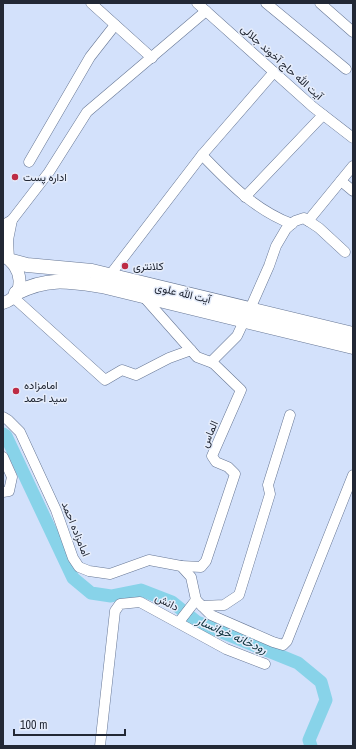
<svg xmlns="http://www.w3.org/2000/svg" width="356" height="749" font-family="'Archivo Narrow',Vazirmatn,sans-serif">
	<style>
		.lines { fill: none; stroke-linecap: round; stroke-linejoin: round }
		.river { stroke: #88d3e9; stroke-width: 13 }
		.minor-casing { stroke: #677795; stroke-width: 11 }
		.major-casing { stroke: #677795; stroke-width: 13 }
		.highway-casing { stroke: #677795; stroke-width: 15 }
		.minor { stroke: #fff; stroke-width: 10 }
		.major { stroke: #fff; stroke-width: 12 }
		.highway { stroke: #fff; stroke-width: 14 }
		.poi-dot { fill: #bd2c45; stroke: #e6edfb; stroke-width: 1.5 }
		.labels { text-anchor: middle; stroke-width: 3; stroke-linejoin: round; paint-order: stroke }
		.street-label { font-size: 11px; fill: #222835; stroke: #e6edfb }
		.poi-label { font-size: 11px; fill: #222835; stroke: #e6edfb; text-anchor: start }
		.water-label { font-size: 12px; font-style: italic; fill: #092e38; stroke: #e6edfb }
	</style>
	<rect width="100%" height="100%" fill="#d3e1fb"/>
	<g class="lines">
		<polyline class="river" points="3,434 6,436 73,578 91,593 111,596 141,590 172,602 197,622 298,663 321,682 326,700 309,740 311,746"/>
		<defs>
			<g id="minor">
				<polyline points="91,3 152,58"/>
				<polyline points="197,3 313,107 353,138"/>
				<polyline points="266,3 346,69"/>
				<polyline points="320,3 353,32"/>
				<path d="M202 155C229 183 255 210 292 224"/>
				<polyline points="29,162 90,57 115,25"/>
				<polyline points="341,181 353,191"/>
				<polyline points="245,197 323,115"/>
				<polyline points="308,221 353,166"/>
				<polyline points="3,225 12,220 49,172 87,112 206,11"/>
				<polyline points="3,236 12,220 8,240 9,259"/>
				<polyline points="110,275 202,155 274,72"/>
				<polyline points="143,296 197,357 213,363"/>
				<polyline points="13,297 105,380 122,370 136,375 169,358 191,350"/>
				<polyline points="250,309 269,266 276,246 286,229 295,221 304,218 319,228 345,252"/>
				<polyline points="3,417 8,420 20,432 56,510 73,558 79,567 89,571 110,574 149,560 181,566 191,577 196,600"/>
				<polyline points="3,457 12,477 9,491 3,492"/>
				<polyline points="181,566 201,567 206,561 235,474 228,467 216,462 212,456 241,390 213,363 213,360 237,336 244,321"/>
				<polyline points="196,600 211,615 273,642 283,645 287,641 353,475"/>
				<polyline points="202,606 224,605 239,595 270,494 268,485 290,415"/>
				<polyline points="179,622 196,600"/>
				<polyline points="100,746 115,611 120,604 140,602 226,649 265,664"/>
			</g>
			<path id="major" d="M3 256C23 265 27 296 3 303"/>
			<g id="highway">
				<polyline points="12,261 27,265 92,271 353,334"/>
				<path d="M16 293C48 277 68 281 102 286L353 347"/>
			</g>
		</defs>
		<use href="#minor" class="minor-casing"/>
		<use href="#major" class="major-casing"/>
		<use href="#highway" class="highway-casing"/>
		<use href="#minor" class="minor"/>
		<use href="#major" class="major"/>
		<use href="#highway" class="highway"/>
	</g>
	<g class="poi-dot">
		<circle cx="15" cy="177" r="4"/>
		<circle cx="125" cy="266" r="4"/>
		<circle cx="16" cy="391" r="4"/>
	</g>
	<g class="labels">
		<g class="street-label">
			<text transform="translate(282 62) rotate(42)" y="4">آیت الله حاج آخوند جلالی</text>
			<text transform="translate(183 293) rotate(13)" y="4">آیت الله علوی</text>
			<text transform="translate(209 434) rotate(-67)" y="4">الماس</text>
			<text transform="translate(76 529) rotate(68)" y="4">امامزاده احمد</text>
			<text transform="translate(167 602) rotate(27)" y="4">دانش</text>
		</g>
		<g class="poi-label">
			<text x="23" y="181">اداره پست</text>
			<text x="133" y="270">کلانتری</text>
			<text x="24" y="389">امامزاده<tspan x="24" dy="13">سید احمد</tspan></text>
		</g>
		<g class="water-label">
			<text transform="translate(232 635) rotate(24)" y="4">رودخانه خوانسار</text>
		</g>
	</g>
	<rect width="356" height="749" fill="none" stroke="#222835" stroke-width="8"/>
	<path d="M14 729v6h111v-6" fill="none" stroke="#222835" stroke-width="2"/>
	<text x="20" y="729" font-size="12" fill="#222835" stroke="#e6edfb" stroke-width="3" paint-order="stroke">100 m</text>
</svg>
